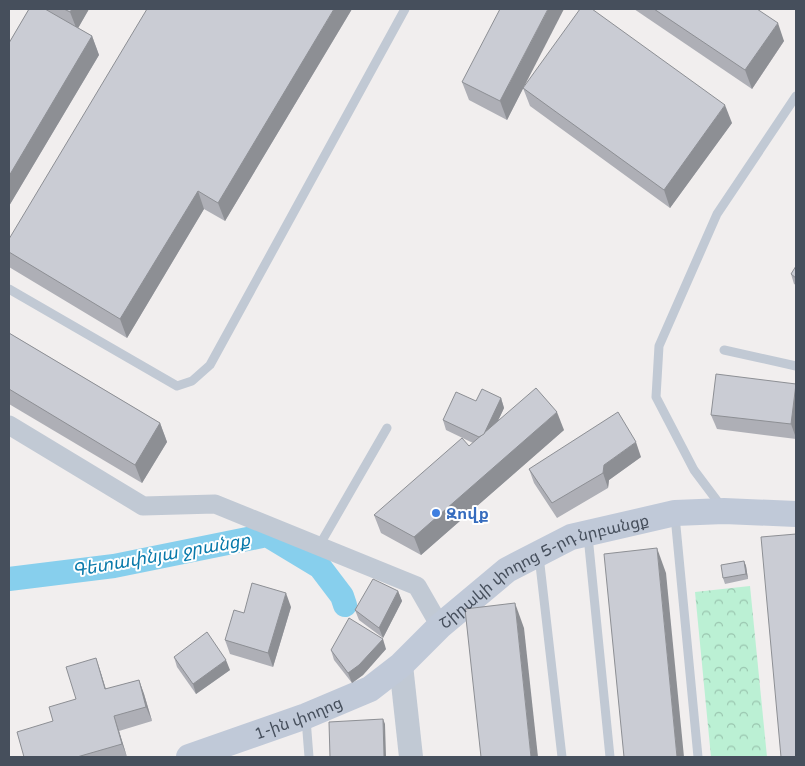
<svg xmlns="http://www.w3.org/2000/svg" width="805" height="766" font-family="'Varela Round','Noto Sans Armenian',sans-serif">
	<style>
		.park { fill: url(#park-crowns) }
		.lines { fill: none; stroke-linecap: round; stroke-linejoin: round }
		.canal { stroke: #87cfed; stroke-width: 24 }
		.service { stroke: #c1c9d4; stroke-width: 9 }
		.minor { stroke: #c1c9d4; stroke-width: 19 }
		.tertiary { stroke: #c1c9d4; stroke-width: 24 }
		.secondary { stroke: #c0c9d8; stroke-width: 26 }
		.wall { fill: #aeafb6 }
		.shaded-wall { fill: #8d8f94 }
		.building { fill: #caccd4; stroke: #8d8f94 }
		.shop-dot { fill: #3f7fe0; stroke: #fff; stroke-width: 2 }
		.labels { text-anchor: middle; stroke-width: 4; stroke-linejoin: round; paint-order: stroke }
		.shop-label { font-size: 16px; font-weight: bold; fill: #366cbe; stroke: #fff; text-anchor: start }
		.street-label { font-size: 16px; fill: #464f5c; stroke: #fff }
		.water-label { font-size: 18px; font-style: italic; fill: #097aab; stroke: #fff }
	</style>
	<defs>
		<pattern id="park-crowns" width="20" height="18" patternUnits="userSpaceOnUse" patternTransform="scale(1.25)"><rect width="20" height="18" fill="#bbf0d4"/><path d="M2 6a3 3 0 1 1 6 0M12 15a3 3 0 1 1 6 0" fill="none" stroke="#9ac5af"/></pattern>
	</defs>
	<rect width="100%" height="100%" fill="#f1eeee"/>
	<polygon class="park" points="750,586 767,757 711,757 695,592"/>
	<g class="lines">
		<polyline class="canal" points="9,579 114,566 267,535 320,567 342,596 345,605"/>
		<g class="service">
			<polyline points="9,289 177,386 192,381 210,365 405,9"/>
			<polyline points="724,350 796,366"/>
			<polyline points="721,506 694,470 656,397 659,346 717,214 796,96"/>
			<polyline points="675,516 698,757"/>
			<polyline points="588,536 610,757"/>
			<polyline points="319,546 387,428"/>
			<polyline points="539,556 562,757"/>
			<polyline points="306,719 309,757"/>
		</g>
		<polyline class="minor" points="9,425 143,506 215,504 417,586 440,626"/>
		<polyline class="tertiary" points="401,665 411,757"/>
		<path class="secondary" id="s1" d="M189 757 306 716 370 689 401 665 440 626 507 570 571 537 675 513 724 511 796 514"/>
	</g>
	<g class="wall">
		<polygon points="29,9 89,9 78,28 92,36 99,55 9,206 9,43"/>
		<polygon points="352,9 225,221 204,209 127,338 9,267 9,239"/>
		<polygon points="634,9 757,9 784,41 752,89"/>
		<polygon points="462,82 523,87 732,123 670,208 530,106 523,88 507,120 469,100"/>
		<polygon points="796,266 796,285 794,284 791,274"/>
		<polygon points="9,333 160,423 167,442 142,483 9,404"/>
		<polygon points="796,384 796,439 717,429 711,415"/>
		<polygon points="501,398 504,408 498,421 564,430 421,555 381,533 374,515 473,443 446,430 443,420 476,401"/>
		<polygon points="641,457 609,480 608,488 557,518 534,483 529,469"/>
		<polygon points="744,561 746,566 748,579 725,584 723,578"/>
		<polygon points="398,591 402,601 383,638 359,620 355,610"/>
		<polygon points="291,607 273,667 230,654 225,640 244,613"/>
		<polygon points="386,649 363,675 352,683 334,660 331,650"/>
		<polygon points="174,657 230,670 196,694 177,667"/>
		<polygon points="96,658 106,689 139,680 144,694 152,721 119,731 127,757 24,757 53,721 76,699"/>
	</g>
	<g class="shaded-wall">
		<polygon points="72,9 89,9 77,30 70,12"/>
		<polygon points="334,9 352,9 225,221 218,203"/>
		<polygon points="548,9 564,9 507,120 500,101"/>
		<polygon points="778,23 784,41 752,89 745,70"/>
		<polygon points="92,36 99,55 9,206 9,176"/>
		<polygon points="725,105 732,123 670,208 664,190"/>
		<polygon points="198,191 204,209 127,338 120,319"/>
		<polygon points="796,384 796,438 791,424"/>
		<polygon points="501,398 504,408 485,448 481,438"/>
		<polygon points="557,412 564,430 421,555 414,537"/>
		<polygon points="160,423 167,442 142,483 135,465"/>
		<polygon points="636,442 641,457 609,480 608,488 603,473 604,465"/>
		<polygon points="657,548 666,573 684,757 677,757"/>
		<polygon points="744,561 746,566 748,579 746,574"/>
		<polygon points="398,591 402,601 383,638 379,628"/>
		<polygon points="286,593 291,607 273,667 268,653"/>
		<polygon points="515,603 524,628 538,757 531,757"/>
		<polygon points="383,639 386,649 363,675 352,683 348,673"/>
		<polygon points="96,658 101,673 110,704 105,689"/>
		<polygon points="226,660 230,670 196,694 193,684"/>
		<polygon points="139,680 144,694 152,721 146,707"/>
		<polygon points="114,716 119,731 127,757 122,744"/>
		<polygon points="383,719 385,724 386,757 384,757"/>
	</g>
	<g class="building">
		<polygon points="29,9 45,9 92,36 9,176 9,43"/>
		<polygon points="64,9 72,9 70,12"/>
		<polygon points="147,9 334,9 218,203 198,191 120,319 9,252 9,239"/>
		<polygon points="500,9 548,9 500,101 462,82"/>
		<polygon points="580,9 592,9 725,105 664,190 523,88"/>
		<polygon points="654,9 757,9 778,23 745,70"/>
		<polygon points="796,266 796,278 791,274"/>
		<polygon points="9,333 160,423 135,465 9,389"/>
		<polygon points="716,374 796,384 791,424 711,415"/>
		<polygon points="536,388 557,412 414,537 374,515 462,438 469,446"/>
		<polygon points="482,389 501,398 484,434 479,437 443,420 456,392 476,401"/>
		<polygon points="618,412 636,442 604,465 603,473 552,503 529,469"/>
		<polygon points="796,534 796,757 781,757 761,537"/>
		<polygon points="657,548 677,757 624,757 604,554"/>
		<polygon points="744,561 746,574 723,578 721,565"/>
		<polygon points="373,579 398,591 379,628 355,610"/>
		<polygon points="252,583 286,593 268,653 225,640 234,610 244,613"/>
		<polygon points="515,603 531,757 481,757 465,609"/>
		<polygon points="349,618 383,639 359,665 348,673 331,650"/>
		<polygon points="207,632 226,660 193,684 174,657"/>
		<polygon points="96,658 105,689 139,680 146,707 114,716 122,744 77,757 24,757 17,732 53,721 49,707 76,699 66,667"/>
		<polygon points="383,719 384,757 330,757 329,722"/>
	</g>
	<circle class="shop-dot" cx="436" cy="513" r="5"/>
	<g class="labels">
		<g class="shop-label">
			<text x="446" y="519">Զովք</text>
		</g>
		<g class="street-label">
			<text dy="6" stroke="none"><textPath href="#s1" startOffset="408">Շիրակի փողոց 5-րդ նրբանցք</textPath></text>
			<text dy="6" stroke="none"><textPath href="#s1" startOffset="116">1-ին փողոց</textPath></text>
		</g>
		<g class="water-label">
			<text transform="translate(161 555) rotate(-10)" y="6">Գետափնյա ջրանցք</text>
		</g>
	</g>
	<rect width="805" height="766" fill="none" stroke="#464f5c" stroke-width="20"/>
</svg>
